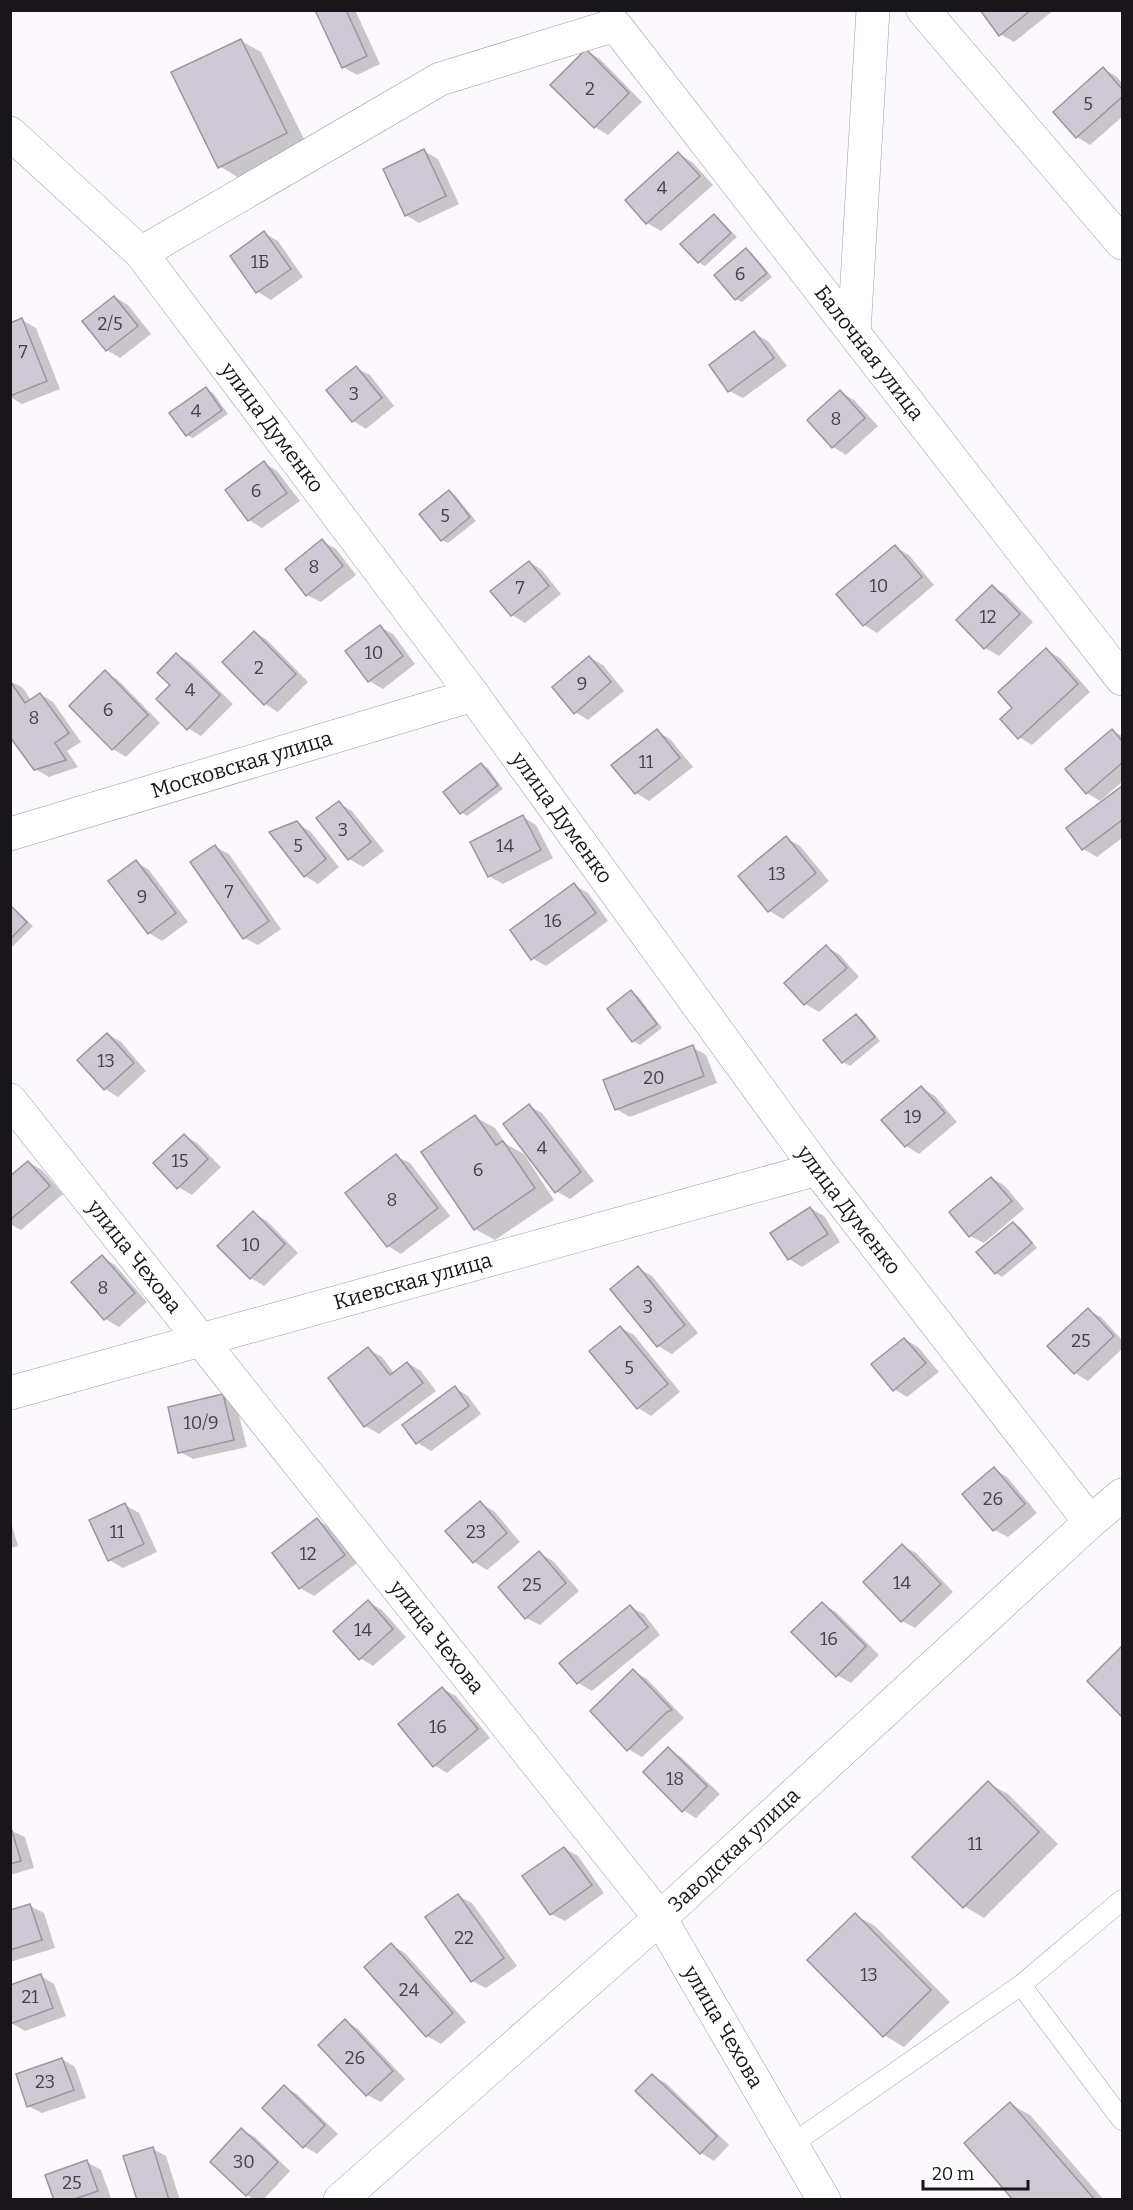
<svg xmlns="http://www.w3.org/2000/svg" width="1133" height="2210" font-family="Bitter,serif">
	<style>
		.shadow { fill: #0003 }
		.building { fill: #cfc8d5; stroke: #9c95a1; stroke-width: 1.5 }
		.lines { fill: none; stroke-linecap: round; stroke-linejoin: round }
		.lane-casing { stroke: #a19aa6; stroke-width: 21 }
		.street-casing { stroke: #a19aa6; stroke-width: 34 }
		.secondary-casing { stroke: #a19aa6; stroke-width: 34 }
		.lane { stroke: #fff; stroke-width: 20 }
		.street { stroke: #fff; stroke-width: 33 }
		.secondary { stroke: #fff; stroke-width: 33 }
		.labels { text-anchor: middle; stroke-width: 4.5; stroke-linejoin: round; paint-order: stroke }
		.number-label { font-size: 18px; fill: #46424a }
		.street-label { font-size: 21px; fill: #19161b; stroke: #fff }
	</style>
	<rect width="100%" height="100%" fill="#fbf8fe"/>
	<g class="shadow">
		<polygon points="317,10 355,10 380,64 357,75 343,67"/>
		<polygon points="981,10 1054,10 1014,42 1000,34"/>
		<polygon points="241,41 261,52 307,145 239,178 219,166"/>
		<polygon points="587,51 600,59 642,102 608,135 595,127"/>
		<polygon points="1104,69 1117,77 1122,83 1122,117 1090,145 1077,137"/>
		<polygon points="424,151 438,159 459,204 419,223 406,215"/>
		<polygon points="679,154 692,162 713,185 661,231 647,223 627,201"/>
		<polygon points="714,216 720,220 737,237 705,266 698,262"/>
		<polygon points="264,233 278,241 303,277 271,300 258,292 232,256"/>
		<polygon points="746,250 752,253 772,277 742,302 736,299"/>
		<polygon points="115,297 128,305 151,334 120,358 107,350"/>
		<polygon points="22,320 36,328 60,389 22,404 10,397 10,324"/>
		<polygon points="754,333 768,341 787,366 743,398 729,391"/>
		<polygon points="356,368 370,375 394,406 366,429 353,421"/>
		<polygon points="206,389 213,393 228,414 193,438 187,435"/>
		<polygon points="840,392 854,400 878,426 846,455 833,447"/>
		<polygon points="264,463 277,471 300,501 262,528 249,520"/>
		<polygon points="449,492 455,495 476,521 448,543 442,540"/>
		<polygon points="322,541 336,549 356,575 321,602 307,595"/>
		<polygon points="895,547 909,555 934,585 877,633 864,625"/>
		<polygon points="529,562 542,570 561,594 525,623 512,615"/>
		<polygon points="992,587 1005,594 1033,622 999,656 985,648 958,620"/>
		<polygon points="380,627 393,634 415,664 383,689 369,681"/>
		<polygon points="254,632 267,640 308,682 278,712 265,704"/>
		<polygon points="1046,650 1060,658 1090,692 1032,745 1019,737 1015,708"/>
		<polygon points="177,655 190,662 233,704 201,736 188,728 172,685"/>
		<polygon points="589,657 603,665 624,691 588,720 575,712"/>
		<polygon points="105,672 118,680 160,723 126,757 113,749"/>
		<polygon points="10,681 23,688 31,700 40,694 53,702 81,742 67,751 78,767 49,777 35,769 10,734"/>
		<polygon points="657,731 670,739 693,767 649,801 636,793"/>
		<polygon points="1113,731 1122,736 1122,782 1100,801 1087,793"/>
		<polygon points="482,765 488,768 503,789 467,816 461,812"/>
		<polygon points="1122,788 1122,838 1097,857 1083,849 1068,829"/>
		<polygon points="339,803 352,811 384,851 363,867 349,859"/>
		<polygon points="523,817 536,825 553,858 503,884 489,876"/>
		<polygon points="296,823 310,831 339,867 318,884 305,876"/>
		<polygon points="786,838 800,846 829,881 783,919 769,911"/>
		<polygon points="215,847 229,854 281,929 258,945 244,938"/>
		<polygon points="136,862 149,870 188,922 162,941 149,933"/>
		<polygon points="574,885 588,893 608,921 546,966 532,958"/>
		<polygon points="10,905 33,926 10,949"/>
		<polygon points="827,947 840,955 859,977 819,1012 805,1004 786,983"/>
		<polygon points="631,992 638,996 662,1028 640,1045 633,1041 609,1010"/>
		<polygon points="856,1016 862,1019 880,1041 850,1066 843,1062 825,1040"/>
		<polygon points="108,1034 121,1042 146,1071 118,1097 105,1089"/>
		<polygon points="692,1047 706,1055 717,1083 630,1117 616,1109"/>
		<polygon points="922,1088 935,1096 957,1122 919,1154 906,1146"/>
		<polygon points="529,1106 542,1113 594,1181 570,1199 556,1191"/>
		<polygon points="475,1117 495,1128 506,1144 524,1154 554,1200 495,1240 475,1229"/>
		<polygon points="184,1135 197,1143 221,1167 192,1195 178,1187"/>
		<polygon points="396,1156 410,1163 450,1216 401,1254 388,1246"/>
		<polygon points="28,1162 42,1170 63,1194 21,1230 10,1224 10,1178"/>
		<polygon points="992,1178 1005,1186 1024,1209 984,1243 970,1236"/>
		<polygon points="810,1208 824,1216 840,1242 802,1267 789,1259"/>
		<polygon points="253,1213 267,1221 298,1253 264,1286 251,1278"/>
		<polygon points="1013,1223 1020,1227 1037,1248 1002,1277 996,1273"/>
		<polygon points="102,1257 115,1265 147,1302 119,1327 105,1319"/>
		<polygon points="638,1268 652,1276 698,1333 672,1354 658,1346 612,1289"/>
		<polygon points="1088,1310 1101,1317 1122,1340 1122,1349 1088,1381 1075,1373 1049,1347"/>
		<polygon points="621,1328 634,1335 680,1392 651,1416 638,1408"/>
		<polygon points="904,1339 918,1347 939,1372 907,1397 894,1389"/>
		<polygon points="368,1349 382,1357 394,1373 408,1363 421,1371 436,1391 379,1434 365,1426 330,1378"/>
		<polygon points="455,1388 468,1396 481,1414 431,1451 418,1443 404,1425"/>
		<polygon points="223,1396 236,1404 247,1447 193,1459 180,1452"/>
		<polygon points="994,1469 1007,1477 1037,1513 1008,1537 994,1530"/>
		<polygon points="480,1503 494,1511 520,1542 487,1570 474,1562"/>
		<polygon points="125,1505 139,1513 157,1552 123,1568 109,1560"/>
		<polygon points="10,1519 18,1546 10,1548"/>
		<polygon points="317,1520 331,1528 357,1563 314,1596 300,1588"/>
		<polygon points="903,1546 916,1553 953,1592 915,1628 902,1621"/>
		<polygon points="539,1553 553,1561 579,1591 540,1625 526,1618"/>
		<polygon points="368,1602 382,1610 406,1637 373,1666 360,1658"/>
		<polygon points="822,1604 836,1612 879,1655 851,1683 837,1675"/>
		<polygon points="630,1607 644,1614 660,1635 592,1691 578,1683 561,1663"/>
		<polygon points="1122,1648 1122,1715 1089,1681"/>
		<polygon points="633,1671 647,1679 684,1718 642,1757 628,1749"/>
		<polygon points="443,1689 456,1696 490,1738 447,1773 434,1765"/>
		<polygon points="668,1749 681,1757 720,1794 696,1818 683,1810"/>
		<polygon points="988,1783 1008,1794 1058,1844 984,1918 964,1906"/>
		<polygon points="10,1830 25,1837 34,1868 10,1875"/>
		<polygon points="564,1848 578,1856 604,1893 565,1921 551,1914"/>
		<polygon points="458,1896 472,1903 517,1966 486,1988 472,1981"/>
		<polygon points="30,1906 44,1913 55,1948 10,1962 10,1912"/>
		<polygon points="855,1915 875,1926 950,2002 904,2047 884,2035"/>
		<polygon points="391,1945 405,1953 466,2022 441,2044 427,2036"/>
		<polygon points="41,1976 54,1984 66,2016 25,2031 11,2023"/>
		<polygon points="345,2021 358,2029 405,2079 381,2102 367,2095"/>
		<polygon points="62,2059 75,2067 86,2098 42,2113 28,2106"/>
		<polygon points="652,2076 666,2083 729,2145 714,2161 701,2153"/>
		<polygon points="285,2087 298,2095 338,2134 317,2154 304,2146"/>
		<polygon points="1010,2104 1030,2115 1104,2200 1015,2200"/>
		<polygon points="242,2130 255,2137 290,2171 263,2200 255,2200 247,2195"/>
		<polygon points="153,2149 166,2156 180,2200 138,2200"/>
		<polygon points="87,2162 101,2170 111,2198 55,2200"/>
	</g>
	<g class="building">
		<polygon points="315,10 346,10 367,56 342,68"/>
		<polygon points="980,10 1031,10 999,36"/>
		<polygon points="241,39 287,133 218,168 171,72"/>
		<polygon points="586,49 629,93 594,128 550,85"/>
		<polygon points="1103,67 1122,89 1122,97 1076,138 1053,112"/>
		<polygon points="424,149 446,196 405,216 383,169"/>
		<polygon points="678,152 700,176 646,224 625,200"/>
		<polygon points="714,214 731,233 698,263 680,244"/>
		<polygon points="264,231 291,269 256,293 230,256"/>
		<polygon points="746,248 767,273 735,300 714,275"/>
		<polygon points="114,296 138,326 106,351 82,321"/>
		<polygon points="22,318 47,381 10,396 10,323"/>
		<polygon points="754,331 774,358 728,392 709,365"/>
		<polygon points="356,366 382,398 352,422 326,390"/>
		<polygon points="206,387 222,410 186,436 169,413"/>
		<polygon points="840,390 865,418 832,448 807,420"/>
		<polygon points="264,461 287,493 248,521 225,490"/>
		<polygon points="449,490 470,517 441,541 419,514"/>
		<polygon points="322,539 343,566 306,596 285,569"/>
		<polygon points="895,545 922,577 863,626 836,594"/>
		<polygon points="529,561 549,586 511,616 490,591"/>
		<polygon points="992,585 1020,614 984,649 956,620"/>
		<polygon points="380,625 403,656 368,682 345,651"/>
		<polygon points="254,631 296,674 264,705 222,662"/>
		<polygon points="1046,648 1078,684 1018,739 1000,719 1012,708 998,692"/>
		<polygon points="176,653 220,695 187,730 156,699 170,685 157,673"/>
		<polygon points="589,656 611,682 574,714 552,687"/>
		<polygon points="105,670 148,715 112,750 69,706"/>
		<polygon points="10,681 25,703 40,693 69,733 55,743 66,760 34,770 10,737"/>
		<polygon points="657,729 680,758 635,794 611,765"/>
		<polygon points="1112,729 1122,741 1122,763 1086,794 1065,769"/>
		<polygon points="481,763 498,785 460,814 443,792"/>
		<polygon points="1122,786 1122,820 1082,850 1066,828"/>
		<polygon points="339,801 371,842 348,860 316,818"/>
		<polygon points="523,815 541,850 488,877 470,842"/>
		<polygon points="297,821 326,859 304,877 269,832"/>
		<polygon points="786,836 816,873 768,912 738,876"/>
		<polygon points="215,845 269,921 243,939 190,862"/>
		<polygon points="136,860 176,913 148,934 108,881"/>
		<polygon points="574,883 596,913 531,960 510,930"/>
		<polygon points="10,905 27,922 10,939"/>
		<polygon points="826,945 847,968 804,1005 784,983"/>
		<polygon points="631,990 657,1024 632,1042 607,1009"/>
		<polygon points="856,1014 875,1037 842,1063 823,1040"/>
		<polygon points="107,1033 134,1063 104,1090 77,1060"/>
		<polygon points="693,1045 704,1076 615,1110 603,1080"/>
		<polygon points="921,1086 945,1113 905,1147 881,1120"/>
		<polygon points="529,1104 581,1172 555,1193 503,1124"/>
		<polygon points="475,1115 496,1145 503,1141 535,1188 474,1230 421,1152"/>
		<polygon points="184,1134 208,1159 177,1189 153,1163"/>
		<polygon points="396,1154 438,1208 387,1247 345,1193"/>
		<polygon points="28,1161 50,1186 10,1220 10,1176"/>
		<polygon points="991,1177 1012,1201 969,1237 949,1212"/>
		<polygon points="810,1207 828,1234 788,1260 770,1233"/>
		<polygon points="253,1211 285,1244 250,1279 217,1246"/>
		<polygon points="1013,1222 1032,1243 995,1274 976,1252"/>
		<polygon points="102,1255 135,1293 104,1320 71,1282"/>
		<polygon points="638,1266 685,1325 657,1347 610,1289"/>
		<polygon points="1088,1308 1114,1336 1074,1374 1047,1346"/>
		<polygon points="620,1326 668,1384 637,1409 589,1351"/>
		<polygon points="904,1338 926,1363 893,1391 871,1364"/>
		<polygon points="368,1347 390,1375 407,1362 423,1383 364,1427 328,1378"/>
		<polygon points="455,1386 469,1406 416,1444 402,1425"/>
		<polygon points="223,1394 234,1440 178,1453 168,1407"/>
		<polygon points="994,1467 1025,1504 993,1531 962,1494"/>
		<polygon points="480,1501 507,1533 473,1563 445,1531"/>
		<polygon points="125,1503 144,1544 108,1561 89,1520"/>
		<polygon points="317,1518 345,1555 299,1589 272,1553"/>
		<polygon points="902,1544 941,1584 901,1622 863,1582"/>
		<polygon points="539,1551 566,1583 525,1619 498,1587"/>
		<polygon points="368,1600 393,1629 359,1660 333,1631"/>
		<polygon points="822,1602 866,1646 836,1677 791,1632"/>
		<polygon points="630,1605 648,1627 577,1684 559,1663"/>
		<polygon points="1122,1646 1122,1717 1087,1681"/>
		<polygon points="633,1669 672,1710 667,1712 627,1751 590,1711"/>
		<polygon points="442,1687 478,1729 433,1767 398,1724"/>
		<polygon points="668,1747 707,1786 682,1812 643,1772"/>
		<polygon points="988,1781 1039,1832 963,1908 912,1857"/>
		<polygon points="11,1828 21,1861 10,1864 10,1828"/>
		<polygon points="564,1847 592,1885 550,1915 522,1876"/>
		<polygon points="458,1894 504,1958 471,1982 425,1917"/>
		<polygon points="30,1904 42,1940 10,1950 10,1910"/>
		<polygon points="855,1913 931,1990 883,2037 807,1960"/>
		<polygon points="391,1943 453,2013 426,2037 364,1967"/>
		<polygon points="41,1974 53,2008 10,2024 10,1985"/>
		<polygon points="345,2019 393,2071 366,2096 318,2045"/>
		<polygon points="62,2058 74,2090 27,2107 16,2074"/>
		<polygon points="652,2074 717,2136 700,2154 635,2091"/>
		<polygon points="284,2085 325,2125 303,2148 262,2108"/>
		<polygon points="1010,2102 1095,2200 1013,2200 964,2143"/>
		<polygon points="241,2128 278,2162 246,2196 210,2162"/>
		<polygon points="153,2147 169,2200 137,2200 123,2156"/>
		<polygon points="87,2160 98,2191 71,2200 54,2200 45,2175"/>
	</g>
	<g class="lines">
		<defs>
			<g id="lane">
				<polyline points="1021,1985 1122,2120"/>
				<polyline points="792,2144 1021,1985 1122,1900"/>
			</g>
			<g id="street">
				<polyline points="923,10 1122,243"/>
				<path id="s1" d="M141 253 440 79 615 25 1122 679"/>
				<polyline points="854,333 873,10"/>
				<path id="s2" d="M10 1100 660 1918"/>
				<path id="s3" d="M10 1393 817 1169"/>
				<polyline points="1090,1522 1122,1495"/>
			</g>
			<g id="secondary">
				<path id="s4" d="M10 133 141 253 473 695 817 1169 1090 1522 660 1918 340 2200"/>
				<path id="s5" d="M10 834 473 695"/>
				<path id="s6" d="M660 1918 824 2200"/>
			</g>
		</defs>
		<use href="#lane" class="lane-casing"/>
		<use href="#street" class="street-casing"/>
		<use href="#secondary" class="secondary-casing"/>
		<use href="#lane" class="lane"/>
		<use href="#street" class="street"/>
		<use href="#secondary" class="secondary"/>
	</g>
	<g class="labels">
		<g class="number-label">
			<text x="590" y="95">2</text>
			<text x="1088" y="110">5</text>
			<text x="662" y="194">4</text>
			<text x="260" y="268">1Б</text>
			<text x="740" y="280">6</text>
			<text x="110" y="330">2/5</text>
			<text x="23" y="358">7</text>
			<text x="354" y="400">3</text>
			<text x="196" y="417">4</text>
			<text x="836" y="425">8</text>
			<text x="256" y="497">6</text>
			<text x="445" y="522">5</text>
			<text x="314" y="573">8</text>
			<text x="879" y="592">10</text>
			<text x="520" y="594">7</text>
			<text x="988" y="623">12</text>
			<text x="374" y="659">10</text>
			<text x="259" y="674">2</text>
			<text x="582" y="690">9</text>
			<text x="190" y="696">4</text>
			<text x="108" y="716">6</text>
			<text x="34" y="724">8</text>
			<text x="646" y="768">11</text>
			<text x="343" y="836">3</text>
			<text x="298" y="852">5</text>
			<text x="505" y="852">14</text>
			<text x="777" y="880">13</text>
			<text x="229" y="898">7</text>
			<text x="142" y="903">9</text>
			<text x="553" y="927">16</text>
			<text x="106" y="1067">13</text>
			<text x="654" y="1084">20</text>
			<text x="913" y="1123">19</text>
			<text x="542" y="1154">4</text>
			<text x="180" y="1167">15</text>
			<text x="478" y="1176">6</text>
			<text x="392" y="1206">8</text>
			<text x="251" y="1251">10</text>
			<text x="103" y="1294">8</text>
			<text x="648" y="1313">3</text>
			<text x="1081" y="1347">25</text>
			<text x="629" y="1374">5</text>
			<text x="201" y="1429">10/9</text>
			<text x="993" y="1505">26</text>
			<text x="117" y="1538">11</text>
			<text x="476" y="1538">23</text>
			<text x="308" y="1560">12</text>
			<text x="902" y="1589">14</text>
			<text x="532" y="1591">25</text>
			<text x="363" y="1636">14</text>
			<text x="829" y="1645">16</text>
			<text x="438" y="1733">16</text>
			<text x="675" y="1785">18</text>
			<text x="975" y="1850">11</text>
			<text x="464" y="1944">22</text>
			<text x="869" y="1981">13</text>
			<text x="409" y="1996">24</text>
			<text x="30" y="2003">21</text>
			<text x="355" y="2064">26</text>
			<text x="45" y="2088">23</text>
			<text x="244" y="2168">30</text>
			<text x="72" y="2189">25</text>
		</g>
		<g class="street-label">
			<text dy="7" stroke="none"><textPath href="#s1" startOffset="944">Балочная улица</textPath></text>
			<text dy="7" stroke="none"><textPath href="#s4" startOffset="396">улица Думенко</textPath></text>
			<text dy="7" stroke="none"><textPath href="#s5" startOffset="242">Московская улица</textPath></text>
			<text dy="7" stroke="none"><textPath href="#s4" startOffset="882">улица Думенко</textPath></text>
			<text dy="7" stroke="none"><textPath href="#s4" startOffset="1368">улица Думенко</textPath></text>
			<text dy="7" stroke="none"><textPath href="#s2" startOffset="200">улица Чехова</textPath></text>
			<text dy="7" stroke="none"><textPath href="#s3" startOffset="418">Киевская улица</textPath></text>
			<text dy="7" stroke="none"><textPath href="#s2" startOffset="686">улица Чехова</textPath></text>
			<text transform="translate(734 1850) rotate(-43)" y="7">Заводская улица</text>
			<text dy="7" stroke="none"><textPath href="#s6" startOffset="126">улица Чехова</textPath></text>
		</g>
	</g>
	<rect width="1133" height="2210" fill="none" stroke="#19161b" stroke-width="24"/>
	<path d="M923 2180v9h105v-9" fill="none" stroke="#19161b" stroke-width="3"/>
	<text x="932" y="2180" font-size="18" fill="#19161b" stroke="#ffffff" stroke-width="4.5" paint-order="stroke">20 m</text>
</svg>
